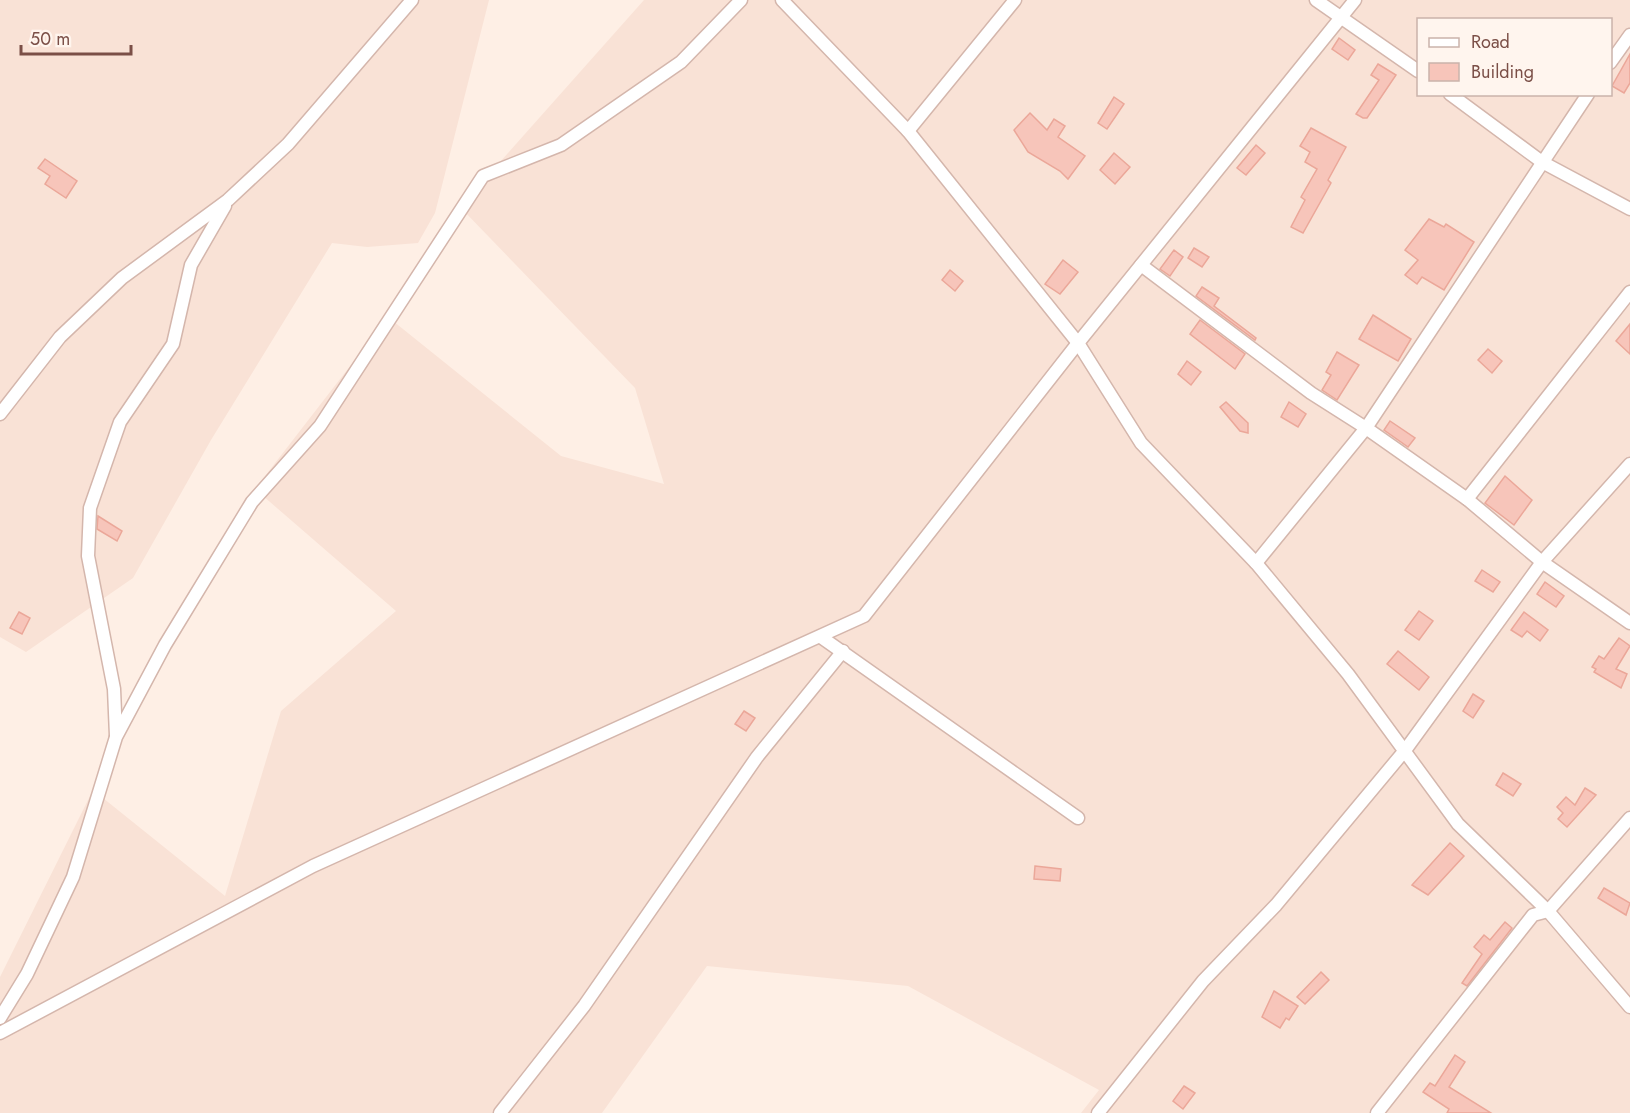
<svg xmlns="http://www.w3.org/2000/svg" width="1630" height="1113" font-family="Jost,sans-serif">
	<style>
		.residential { fill: #f9e2d6; fill-rule: evenodd }
		.building { fill: #f7c5ba; stroke: #eba799; stroke-width: 1.5 }
		.lines { fill: none; stroke-linecap: round; stroke-linejoin: round }
		.street-casing { stroke: #d4b6ac; stroke-width: 15 }
		.street { stroke: #fff; stroke-width: 12 }
	</style>
	<rect width="100%" height="100%" fill="#feefe5"/>
	<g class="residential">
		<polygon points="0,0 489,0 435,213 418,243 367,247 332,243 211,440 133,578 26,652 0,637"/>
		<path d="M644 0H1630V1113H1081L1099 1090 908 986 707 966 602 1113H0V977L93 790 225 896 281 711 396 611 255 489 388 317 561 456 664 484 635 388 460 207ZM1418 20H1610V94H1418Z"/>
	</g>
	<g class="building">
		<polygon points="1339,38 1355,50 1348,60 1332,49"/>
		<polygon points="1630,54 1630,83 1624,93 1612,86"/>
		<polygon points="1378,64 1396,75 1367,118 1363,118 1356,114 1379,80 1371,75"/>
		<polygon points="1114,97 1124,104 1107,129 1098,123"/>
		<polygon points="1030,113 1047,130 1054,119 1065,126 1058,137 1085,156 1068,179 1060,171 1028,152 1014,130"/>
		<polygon points="1311,128 1346,147 1328,180 1331,183 1303,233 1291,227 1305,200 1301,197 1317,169 1305,162 1310,152 1300,146"/>
		<polygon points="1256,145 1265,153 1246,175 1237,168"/>
		<polygon points="1114,153 1130,167 1115,184 1100,170"/>
		<polygon points="45,159 77,181 66,198 45,184 50,176 38,168"/>
		<polygon points="1429,219 1444,227 1446,224 1474,242 1444,290 1422,277 1417,284 1405,275 1418,260 1405,250"/>
		<polygon points="1194,248 1209,257 1202,267 1188,258"/>
		<polygon points="1174,250 1183,257 1170,276 1160,269"/>
		<polygon points="1063,260 1078,272 1060,294 1045,284"/>
		<polygon points="950,270 963,281 955,291 942,280"/>
		<polygon points="1202,287 1219,298 1214,306 1256,338 1255,340 1196,296"/>
		<polygon points="1373,315 1411,339 1398,361 1359,339"/>
		<polygon points="1200,320 1245,354 1235,369 1190,334"/>
		<polygon points="1630,324 1630,354 1616,341"/>
		<polygon points="1488,349 1502,361 1492,373 1478,360"/>
		<polygon points="1337,352 1359,365 1337,400 1322,390 1331,375 1326,372"/>
		<polygon points="1187,361 1201,372 1191,385 1178,374"/>
		<polygon points="1226,402 1248,423 1248,433 1240,431 1220,407"/>
		<polygon points="1289,402 1306,414 1298,427 1281,417"/>
		<polygon points="1390,421 1415,438 1408,447 1384,430"/>
		<polygon points="1505,476 1532,500 1514,525 1485,503"/>
		<polygon points="98,516 122,531 117,541 97,529"/>
		<polygon points="1482,570 1500,582 1493,592 1475,581"/>
		<polygon points="1545,582 1564,596 1556,607 1537,594"/>
		<polygon points="1419,611 1433,621 1419,640 1405,630"/>
		<polygon points="19,612 30,618 22,634 10,628"/>
		<polygon points="1524,612 1548,630 1540,641 1527,631 1522,637 1511,630"/>
		<polygon points="1619,638 1630,646 1616,669 1627,674 1621,688 1594,672 1596,669 1592,667 1599,656 1604,659"/>
		<polygon points="1398,651 1429,677 1419,690 1387,664"/>
		<polygon points="1473,694 1484,701 1473,718 1463,711"/>
		<polygon points="744,711 755,718 746,731 735,724"/>
		<polygon points="1503,773 1521,784 1513,796 1496,785"/>
		<polygon points="1585,788 1596,795 1567,827 1558,819 1563,813 1557,807 1566,797 1575,805"/>
		<polygon points="1450,843 1464,856 1428,895 1412,885"/>
		<polygon points="1035,866 1061,869 1060,881 1034,879"/>
		<polygon points="1604,888 1630,903 1626,915 1598,898"/>
		<polygon points="1505,922 1512,928 1467,986 1462,983 1482,954 1474,947 1484,935 1490,940"/>
		<polygon points="1321,972 1329,980 1305,1004 1297,997"/>
		<polygon points="1274,991 1298,1006 1289,1020 1286,1018 1280,1028 1262,1017"/>
		<polygon points="1455,1055 1465,1062 1449,1087 1491,1113 1447,1113 1449,1109 1423,1092 1430,1083 1435,1086"/>
		<polygon points="1184,1086 1195,1093 1183,1109 1173,1101"/>
	</g>
	<g class="lines">
		<defs>
			<g id="street">
				<polyline points="782,0 908,131 1078,343 1141,443 1256,563 1348,674 1458,824 1548,911 1630,1007"/>
				<polyline points="1316,0 1418,71"/>
				<polyline points="1610,63 1630,35"/>
				<polyline points="1450,94 1542,162 1630,209"/>
				<polyline points="908,131 1015,0"/>
				<polyline points="1141,265 1311,393 1366,428 1467,499 1542,562 1630,623"/>
				<polyline points="0,414 60,337 122,278 228,200 288,144 412,0"/>
				<polyline points="1467,499 1630,292"/>
				<polyline points="1256,563 1366,428 1588,94"/>
				<polyline points="821,637 1078,818"/>
				<polyline points="116,736 114,689 88,556 90,508 120,422 173,344 191,265 225,206"/>
				<polyline points="0,1018 27,974 73,877 116,737 165,645 252,502 320,426 483,176 561,145 681,62 741,0"/>
				<polyline points="0,1033 313,866 864,616 1078,343 1355,0"/>
				<polyline points="500,1113 584,1006 757,757 843,651"/>
				<polyline points="1098,1113 1203,981 1276,905 1406,749 1542,562 1630,464"/>
				<polyline points="1377,1113 1533,915 1548,911 1630,818"/>
			</g>
		</defs>
		<use href="#street" class="street-casing"/>
		<use href="#street" class="street"/>
	</g>
	<rect x="1417" y="18" width="195" height="78" fill="#fff5ee" stroke="#cab3ab" stroke-width="1.5"/>
	<rect x="1429" y="38" width="30" height="9" fill="#ffffff" stroke="#cab3ab" stroke-width="1.5"/>
	<text x="1471" y="48" font-size="18" fill="#7b4f47">Road</text>
	<rect x="1429" y="63" width="30" height="18" fill="#f7c5ba" stroke="#cab3ab" stroke-width="1.5"/>
	<text x="1471" y="78" font-size="18" fill="#7b4f47">Building</text>
	<path d="M21 45v9h110v-9" fill="none" stroke="#7b4f47" stroke-width="3"/>
	<text x="30" y="45" font-size="18" fill="#7b4f47" stroke="#fff5ee" stroke-width="4.5" paint-order="stroke">50 m</text>
</svg>
